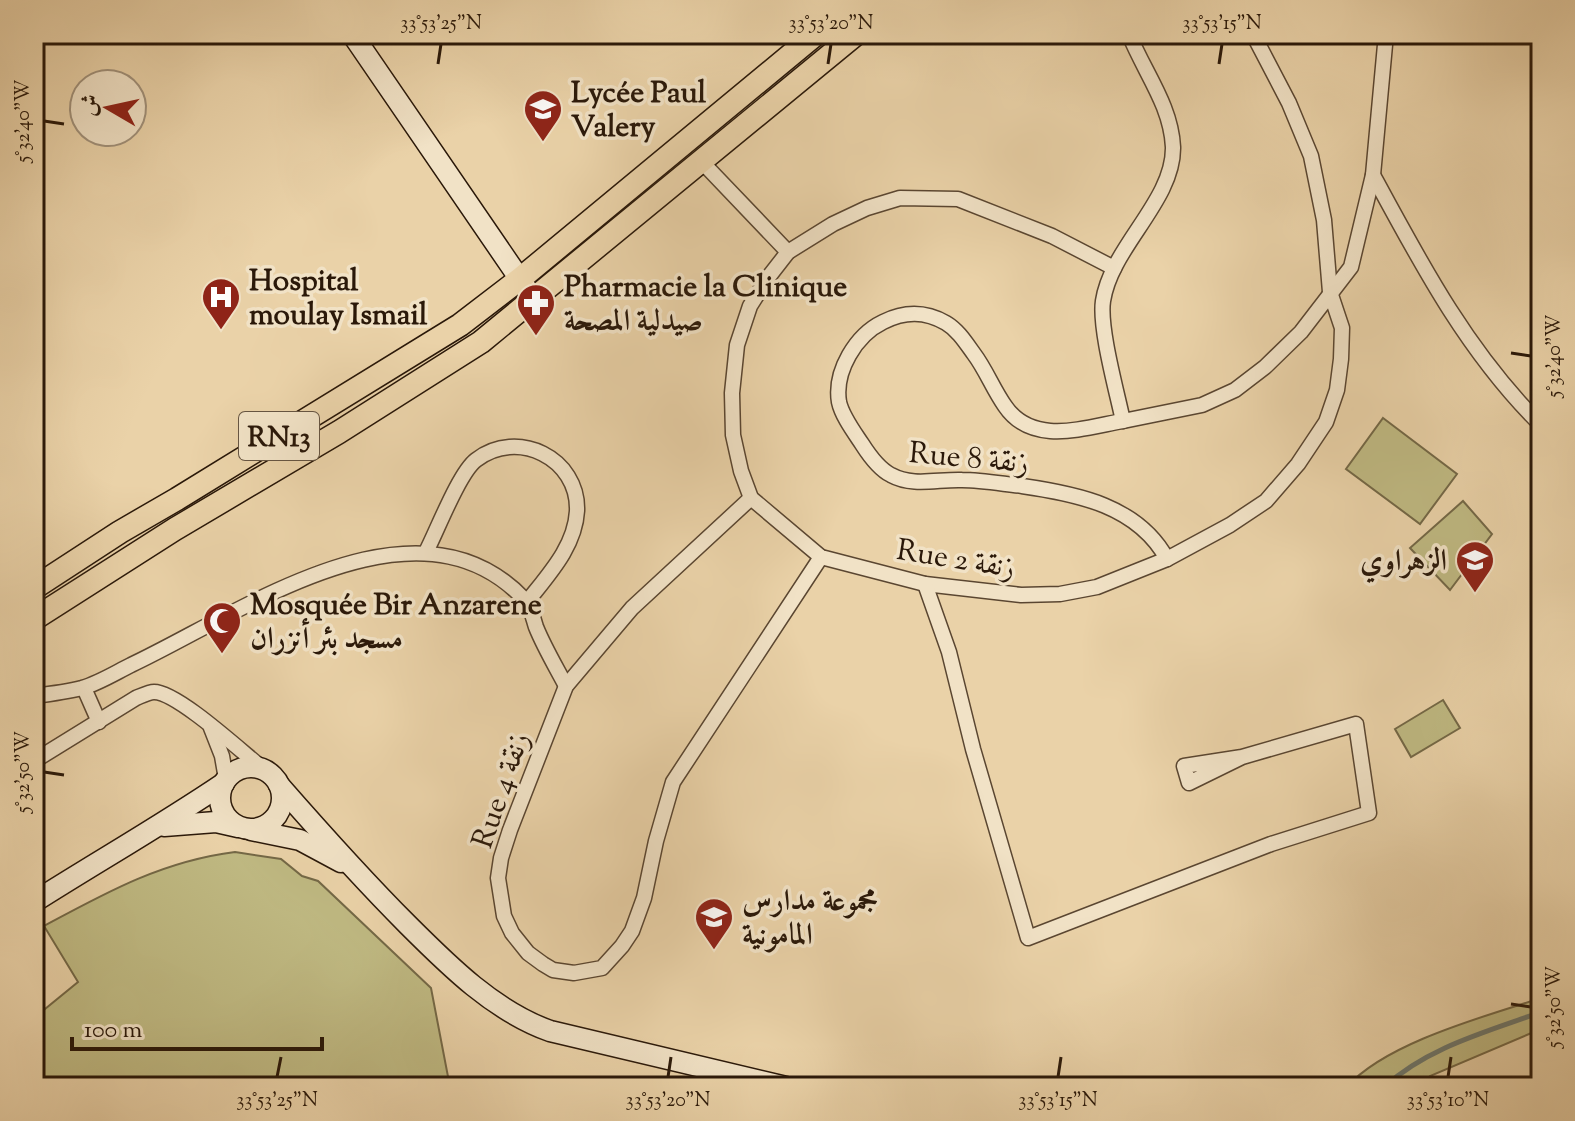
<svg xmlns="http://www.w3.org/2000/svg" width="1575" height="1121" font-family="'Sorts Mill Goudy',Amiri,serif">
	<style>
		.green { fill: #bfb982; stroke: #746846; stroke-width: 2 }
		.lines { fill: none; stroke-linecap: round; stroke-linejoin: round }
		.stream { stroke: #6d776d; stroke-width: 5 }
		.minor-casing { stroke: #5a4631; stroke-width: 17 }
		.secondary-casing { stroke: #2a1809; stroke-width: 23 }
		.primary-casing { stroke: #2a1809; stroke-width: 25 }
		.minor { stroke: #f1e2c6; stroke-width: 14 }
		.secondary { stroke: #f1e2c6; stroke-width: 20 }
		.primary { stroke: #ead2a8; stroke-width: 22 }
		.ticks { fill: none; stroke: #2a1809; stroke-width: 3 }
		.labels { text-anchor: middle; stroke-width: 7; stroke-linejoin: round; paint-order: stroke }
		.shield { fill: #f1e2c6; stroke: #665542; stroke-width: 2 }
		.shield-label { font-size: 28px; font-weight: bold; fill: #2a1809 }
		.poi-label { font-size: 30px; font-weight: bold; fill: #2a1809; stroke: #f1e2c6; text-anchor: start }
		.street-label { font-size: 30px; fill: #2a1809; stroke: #f1e2c6 }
		.neatline { fill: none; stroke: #2a1809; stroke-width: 3 }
		.ticks-label { font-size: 20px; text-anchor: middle; fill: #2a1809 }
	</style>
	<rect width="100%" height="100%" fill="#ead2a8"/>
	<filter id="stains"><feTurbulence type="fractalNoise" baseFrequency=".0025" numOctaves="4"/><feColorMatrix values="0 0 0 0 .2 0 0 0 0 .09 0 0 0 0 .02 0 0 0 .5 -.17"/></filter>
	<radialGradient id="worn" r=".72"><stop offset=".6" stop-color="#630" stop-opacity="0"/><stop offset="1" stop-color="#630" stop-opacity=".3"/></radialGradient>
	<g class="green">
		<polygon points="1383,418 1457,474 1420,524 1346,469"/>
		<polygon points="1463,501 1492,534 1450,590 1410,548"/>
		<polygon points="1443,700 1460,728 1411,757 1395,729"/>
		<path d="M235 852 281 859 302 876 318 881 431 988 450 1087H34V1018L78 982 44 926C107 892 163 861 235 852Z"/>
		<path d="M1541 998V1029L1430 1076 1419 1087H1347C1385 1043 1486 1016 1541 998Z"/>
	</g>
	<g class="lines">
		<path class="stream" d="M1384 1087C1428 1047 1486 1032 1541 1012"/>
		<defs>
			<g id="minor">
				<path d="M1129 34C1144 72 1171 105 1173 147 1174 201 1111 247 1103 301 1099 328 1117 392 1123 421L1202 405 1235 390 1265 367 1301 332 1351 267 1373 175 1386 34"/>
				<polyline points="702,162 788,252"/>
				<path d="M1373 175C1421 264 1468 353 1541 425"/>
				<polyline points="1114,268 1052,236 958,199 900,198 867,208 833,224 788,252 767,279 750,306 737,345 732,393 733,435 741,471 751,498 821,557 925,584 1021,595 1060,594 1097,587 1167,559 1230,525 1266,501 1298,464 1326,422 1337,390 1341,359 1342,328 1330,292 1324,220 1311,156 1289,103 1253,34"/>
				<path d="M1123 421C1083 428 1032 446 1005 406 993 389 986 370 974 354 966 343 958 330 946 323 925 311 905 311 883 322 856 335 834 371 839 402 842 416 854 432 862 444 869 455 879 469 891 475 913 487 938 479 962 480 982 480 1003 484 1022 486 1078 494 1138 506 1167 559"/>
				<polyline points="751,498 632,608 566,686 510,830 501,858 498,878 504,916 512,933 528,953 543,964 553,970 574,973 602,968 622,946 632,931 644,898 656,841 673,782 821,557"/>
				<path d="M426 552C437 531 459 473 476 460 517 428 579 458 577 511 575 547 548 575 527 602"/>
				<polyline points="925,584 949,652 973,749 1028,938 1271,844 1369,813 1356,724 1242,757 1184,766 1189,783 1242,757"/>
				<polyline points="84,688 99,722"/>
				<path d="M34 696C50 694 66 692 82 688 99 683 115 673 131 665 240 614 416 485 524 599 531 606 533 618 536 627 544 647 556 667 566 686"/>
				<polyline points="211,728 222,756 226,779"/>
				<path d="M34 761 136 698C141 696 149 692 154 692 178 692 245 755 267 772"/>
			</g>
			<g id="secondary">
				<polyline points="352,34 528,291"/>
				<circle cx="251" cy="798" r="31"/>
				<path d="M279 785C321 833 363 880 408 925 449 966 494 1011 550 1031L786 1087"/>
				<polyline points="164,826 216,822 238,827"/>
				<polyline points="251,830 300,840 341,862"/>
				<path d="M34 902C97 862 162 825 224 783"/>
			</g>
			<g id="primary">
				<polyline points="34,588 120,532 177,499 460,325 520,279 816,34"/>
				<polyline points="34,619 175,529 339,432 481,342 856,34"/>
			</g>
		</defs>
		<use href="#minor" class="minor-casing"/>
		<use href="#secondary" class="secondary-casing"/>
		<use href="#primary" class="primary-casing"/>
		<use href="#minor" class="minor"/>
		<use href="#secondary" class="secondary"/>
		<use href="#primary" class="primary"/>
	</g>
	<path class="ticks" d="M438 64 441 44M828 64 831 44M1219 64 1222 44M44 121 64 124M1511 353 1531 356M44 772 64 775M1511 1004 1531 1007M277 1077 281 1057M668 1077 671 1057M1058 1077 1061 1057M1448 1077 1451 1057"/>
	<defs>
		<symbol id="school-pin" viewBox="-11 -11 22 30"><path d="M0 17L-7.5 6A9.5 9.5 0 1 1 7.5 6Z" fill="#8f2418" stroke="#f1e2c6"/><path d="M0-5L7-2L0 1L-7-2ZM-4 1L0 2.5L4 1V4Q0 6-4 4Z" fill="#fff"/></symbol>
		<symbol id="hospital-pin" viewBox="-11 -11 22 30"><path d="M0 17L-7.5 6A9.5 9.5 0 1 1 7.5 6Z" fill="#8f2418" stroke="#f1e2c6"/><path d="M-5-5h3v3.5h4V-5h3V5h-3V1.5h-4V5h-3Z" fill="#fff"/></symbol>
		<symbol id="pharmacy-pin" viewBox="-11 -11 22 30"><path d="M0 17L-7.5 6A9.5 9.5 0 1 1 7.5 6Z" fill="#8f2418" stroke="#f1e2c6"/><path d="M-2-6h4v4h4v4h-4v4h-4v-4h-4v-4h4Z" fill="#fff"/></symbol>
		<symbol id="mosque-pin" viewBox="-11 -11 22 30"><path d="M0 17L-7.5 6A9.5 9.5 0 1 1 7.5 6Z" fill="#8f2418" stroke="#f1e2c6"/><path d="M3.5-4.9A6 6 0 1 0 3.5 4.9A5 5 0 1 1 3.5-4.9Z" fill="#fff"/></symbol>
	</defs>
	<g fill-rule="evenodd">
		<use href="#school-pin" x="521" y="87" width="44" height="60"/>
		<use href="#hospital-pin" x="199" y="275" width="44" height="60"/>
		<use href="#pharmacy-pin" x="514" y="281" width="44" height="60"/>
		<use href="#school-pin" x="1453" y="538" width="44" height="60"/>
		<use href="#mosque-pin" x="200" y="599" width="44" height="60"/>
		<use href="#school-pin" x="692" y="895" width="44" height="60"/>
	</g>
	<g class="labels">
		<rect class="shield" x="239" y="412" width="80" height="48" rx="6"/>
		<g class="shield-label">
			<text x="279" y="446">RN13</text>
		</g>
		<g class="poi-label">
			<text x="571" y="102">Lycée Paul<tspan x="571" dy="34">Valery</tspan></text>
			<text x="249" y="290">Hospital<tspan x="249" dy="34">moulay Ismail</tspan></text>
			<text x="564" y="296">Pharmacie la Clinique<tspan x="564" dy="34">صيدلية المصحة</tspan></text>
			<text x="1447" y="570" text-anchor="end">الزهراوي</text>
			<text x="250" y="614">Mosquée Bir Anzarene<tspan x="250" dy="34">مسجد بئر أنزران</tspan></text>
			<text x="742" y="910">مجموعة مدارس<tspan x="742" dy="34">المامونية</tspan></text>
		</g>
		<g class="street-label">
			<text transform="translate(969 457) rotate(5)" y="10">Rue 8 زنقة</text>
			<text transform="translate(956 558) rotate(9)" y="10">Rue 2 زنقة</text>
			<text transform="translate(500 790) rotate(-71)" y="10">Rue 4 زنقة</text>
		</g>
	</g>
	<rect width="1575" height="1121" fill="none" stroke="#ead2a8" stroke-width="88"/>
	<g transform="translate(108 108) rotate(279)"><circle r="38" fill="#f1e2c6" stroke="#a1917a" stroke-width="2"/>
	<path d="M0-6L14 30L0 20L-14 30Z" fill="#8f2418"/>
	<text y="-12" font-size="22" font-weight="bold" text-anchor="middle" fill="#2a1809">ش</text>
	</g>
	<path d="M72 1037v12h250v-12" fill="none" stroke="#2a1809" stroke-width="4"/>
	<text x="84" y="1037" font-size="24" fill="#2a1809" stroke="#f1e2c6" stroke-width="6" paint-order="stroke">100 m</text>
	<rect x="44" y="44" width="1487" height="1033" class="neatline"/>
	<g class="ticks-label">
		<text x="441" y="29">33°53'25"N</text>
		<text x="831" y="29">33°53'20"N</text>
		<text x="1222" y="29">33°53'15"N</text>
		<text transform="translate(22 121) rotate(-90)" y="7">5°32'40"W</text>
		<text transform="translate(1553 356) rotate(-90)" y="7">5°32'40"W</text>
		<text transform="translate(22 772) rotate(-90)" y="7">5°32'50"W</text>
		<text transform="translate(1553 1007) rotate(-90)" y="7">5°32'50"W</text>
		<text x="277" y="1106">33°53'25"N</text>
		<text x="668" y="1106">33°53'20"N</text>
		<text x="1058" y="1106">33°53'15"N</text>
		<text x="1448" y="1106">33°53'10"N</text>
	</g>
	<rect width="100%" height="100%" filter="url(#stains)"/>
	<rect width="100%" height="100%" fill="url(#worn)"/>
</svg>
